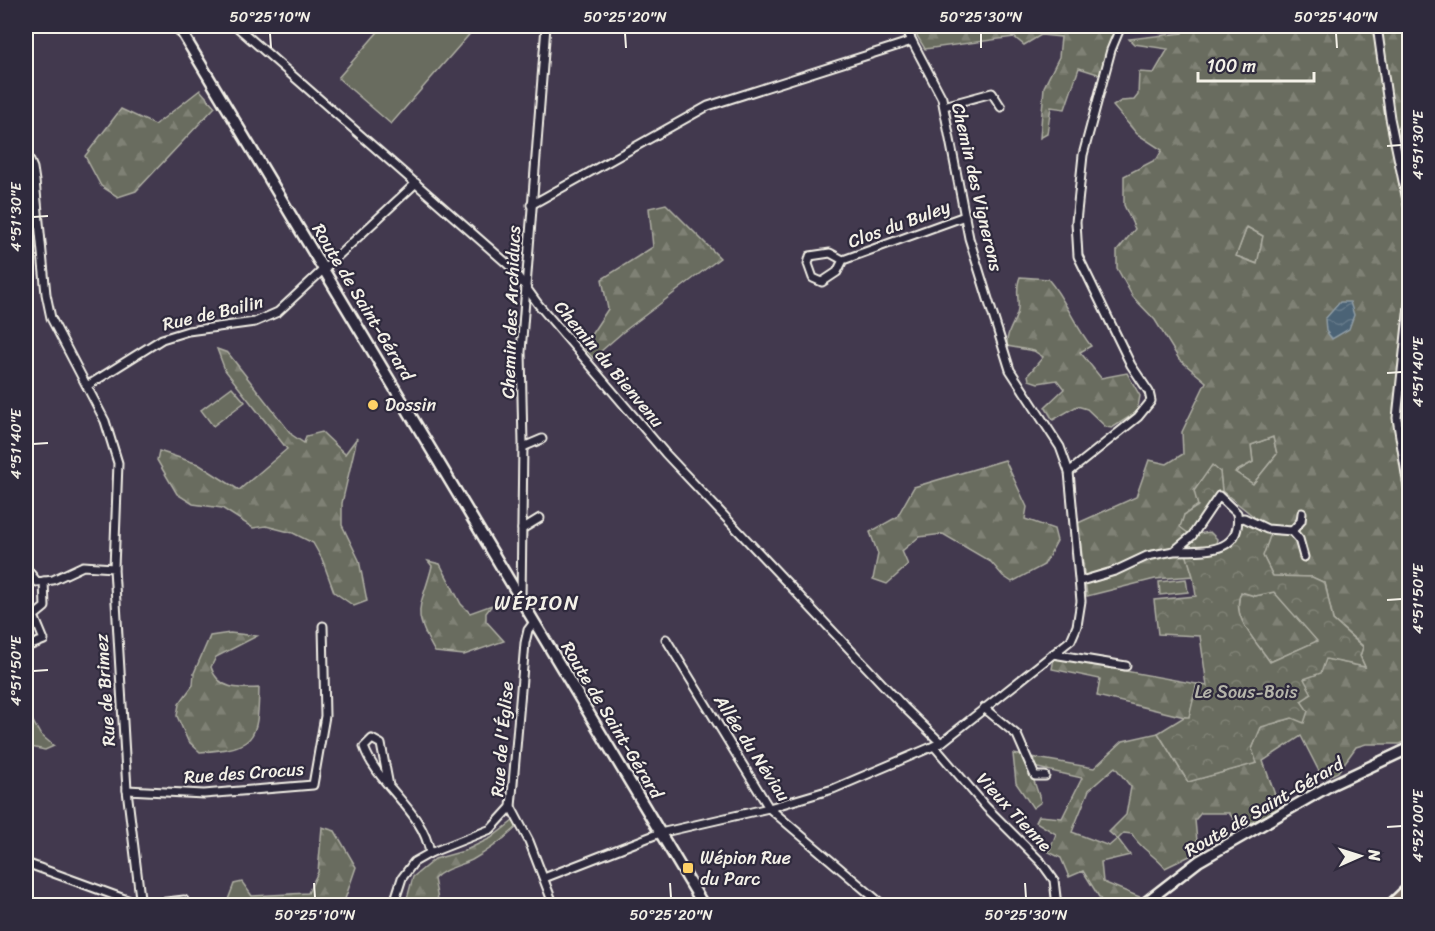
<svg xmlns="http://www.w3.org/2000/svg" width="1435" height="931" font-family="Sriracha,sans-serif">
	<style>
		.grass { fill: #696c5e; stroke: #aeaea3; stroke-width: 1.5 }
		.forest { fill: url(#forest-firs); stroke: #aeaea3; stroke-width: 1.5; fill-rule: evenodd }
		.park { fill: url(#park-crowns); stroke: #aeaea3; stroke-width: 1.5; fill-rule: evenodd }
		.water { fill: url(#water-waves); stroke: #8f9ca4; stroke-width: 1.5 }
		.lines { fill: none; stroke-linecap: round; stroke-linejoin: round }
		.minor-casing { stroke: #f4f1e8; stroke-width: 11 }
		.secondary-casing { stroke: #f4f1e8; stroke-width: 14 }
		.primary-casing { stroke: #f4f1e8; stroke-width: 15 }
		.minor { stroke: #2f2a3d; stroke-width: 7 }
		.secondary { stroke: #2f2a3d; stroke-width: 9 }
		.primary { stroke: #756964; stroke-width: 10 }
		.ticks { fill: none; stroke: #f4f1e8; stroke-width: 2 }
		.poi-dot { fill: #ffd166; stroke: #2f2a3d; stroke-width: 2 }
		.labels { text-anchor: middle; stroke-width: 4.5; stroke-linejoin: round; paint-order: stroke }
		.street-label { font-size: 18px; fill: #f4f1e8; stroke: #2f2a3d }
		.poi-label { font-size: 18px; fill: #f4f1e8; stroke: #2f2a3d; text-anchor: start }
		.park-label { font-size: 18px; fill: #b5b5aa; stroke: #2f2a3d }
		.quarter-label { font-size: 21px; letter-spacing: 1.5px; fill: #f4f1e8; stroke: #2f2a3d }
		.neatline { fill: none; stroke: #f4f1e8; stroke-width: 2 }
		.ticks-label { font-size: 15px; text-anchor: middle; fill: #f4f1e8 }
	</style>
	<defs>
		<pattern id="forest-firs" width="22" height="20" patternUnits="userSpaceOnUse" patternTransform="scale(1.5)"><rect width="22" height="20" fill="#696c5e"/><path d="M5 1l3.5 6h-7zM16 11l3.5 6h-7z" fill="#7f8175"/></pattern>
		<pattern id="park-crowns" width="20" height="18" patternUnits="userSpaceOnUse" patternTransform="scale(1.5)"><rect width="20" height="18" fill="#696c5e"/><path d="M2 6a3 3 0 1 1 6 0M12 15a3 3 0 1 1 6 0" fill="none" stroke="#7f8175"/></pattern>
		<pattern id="water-waves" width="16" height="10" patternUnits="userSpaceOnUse" patternTransform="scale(1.5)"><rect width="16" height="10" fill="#4b6376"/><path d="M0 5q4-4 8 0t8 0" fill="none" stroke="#667a8a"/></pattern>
	</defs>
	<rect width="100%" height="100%" fill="#42394e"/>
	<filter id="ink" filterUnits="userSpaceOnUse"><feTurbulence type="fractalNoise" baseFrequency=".0167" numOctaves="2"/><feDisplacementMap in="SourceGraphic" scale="12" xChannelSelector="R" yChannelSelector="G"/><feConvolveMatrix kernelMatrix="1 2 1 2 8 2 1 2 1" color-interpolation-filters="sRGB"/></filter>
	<g filter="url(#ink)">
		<g class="grass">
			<polygon points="383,26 470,26 474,29 391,124 338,78"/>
			<polygon points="1247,227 1263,236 1258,264 1236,256"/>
			<polygon points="232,387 245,402 213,426 201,410"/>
			<polygon points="1273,437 1277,454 1253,484 1235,472 1253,462 1251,445"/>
			<polygon points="1186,579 1188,592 1160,595 1159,582"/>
		</g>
		<g class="forest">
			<polygon points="911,26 1115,26 1101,75 1079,68 1065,109 1051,107 1047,134 1040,138 1044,87 1059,57 1061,37 1041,35 1024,45 1014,37 925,49"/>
			<path d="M1183 26H1403L1410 36 1409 740 1400 744H1366L1356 747 1338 772 1323 779 1301 736 1263 761 1280 809 1240 828 1229 813H1201L1195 820 1198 852 1165 868C1155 855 1139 848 1132 834L1124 833 1118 839 1130 855 1101 862 1103 882 1147 900 1141 906 1104 905 1083 871 1069 877 1061 858 1049 852 1056 834 1036 822 1039 816 1062 818 1082 778 1029 766 1041 802 1033 808 1016 783 1013 754 1094 768 1123 741 1158 733 1188 782 1256 763 1252 749 1261 727 1292 718 1301 701 1304 679 1326 659 1365 667 1360 656 1363 646 1333 620 1325 583 1312 577 1273 576 1263 556 1253 516 1222 491 1220 472 1198 505 1184 515 1192 535 1210 532 1217 539 1215 549 1186 551 1193 576 1155 579 1087 596 1078 523 1136 497 1149 460 1167 464 1183 454 1182 432 1206 382 1179 359 1155 320 1133 297 1117 268V251L1135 229 1124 205V176L1157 159 1162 150 1137 134 1113 106 1121 101 1134 100 1138 95 1139 72 1154 73 1168 49 1134 44 1129 39 1182 33ZM1247 227 1263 236 1257 264 1236 256ZM1273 437 1277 454 1253 484 1235 472 1253 462 1251 445ZM1115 767 1131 787 1126 815 1109 832 1117 839 1109 846 1072 832 1089 790Z"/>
			<polygon points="200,90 215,107 136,191 118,197 101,186 85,156 121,109 155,125"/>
			<polygon points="666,204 720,258 623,332 593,358 583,347 608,309 602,279 653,247 649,208"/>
			<path d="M1020 277 1048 279C1066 300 1074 325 1091 346L1080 352 1101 378 1127 373 1140 396 1137 412 1112 428 1106 427 1087 409 1077 406 1053 420 1045 407 1064 389 1057 380 1038 383 1029 380 1028 375 1043 357 1034 351 1007 346C1006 333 1013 326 1017 314 1021 303 1014 291 1020 277Z"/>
			<polygon points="217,349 228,353 292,435 304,443 306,436 322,432 345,454 357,438 342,503 342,525 359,560 367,601 354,606 334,592 322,559 313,543 293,533 266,526 253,528 222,508 193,504 177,494 157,460 159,451 198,464 239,490 287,449 225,370"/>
			<polygon points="1005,460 1027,507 1025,519 1054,529 1057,541 1044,565 1012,582 1003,576 991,562 943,534 919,537 902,551 908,565 887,584 873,579 878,554 870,532 897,517 914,487"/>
			<path d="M428 561 440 564 461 604 470 613 492 605 486 613V621L504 641 464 655 435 652C410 608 421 610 432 566Z"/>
			<path d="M1241 592 1255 596 1274 592 1318 641 1270 662C1256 641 1230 617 1241 592Z"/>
			<path d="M230 633 257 636 216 657 211 667C218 690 239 689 259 688 258 741 255 748 200 752L188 741 177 716 179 704 193 685 194 673 210 636Z"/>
			<polygon points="1054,658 1197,684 1189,718 1097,696 1100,679 1052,669"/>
			<polygon points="26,709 40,734 54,746 45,750 26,746"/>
			<path d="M513 821 518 826C505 838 488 851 472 860 459 866 443 869 434 879L439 905 405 906 413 877 435 859 464 851 491 838Z"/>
			<polygon points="322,827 335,831 356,867 343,905 226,905 234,884 242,882 252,896 308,893 318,872"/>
		</g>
		<g class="park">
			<polygon points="1212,465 1220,472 1222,491 1192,536 1180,527 1184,515 1198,506 1194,491"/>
			<path d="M1253 516 1270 536 1263 556 1273 576 1312 577 1325 583 1333 620 1363 647 1360 656 1365 667 1326 659 1321 673 1304 679 1312 694 1301 701 1308 711 1304 723 1292 718 1261 727 1252 749 1257 763 1188 782 1158 733 1184 717H1189L1197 684 1207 686 1200 636 1158 634 1154 600 1196 596 1193 576 1185 550 1229 543 1238 519ZM1241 592 1255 596 1274 592 1317 641 1270 662C1256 641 1230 617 1241 592Z"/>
		</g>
		<polygon class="water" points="1340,302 1350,302 1354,315 1349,329 1332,339 1326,331 1325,319"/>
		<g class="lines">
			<defs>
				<g id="minor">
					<polyline points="236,26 511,267 538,304 665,453 904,707 941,743"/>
					<polyline points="905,26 912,41"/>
					<polyline points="1377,26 1390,118 1410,215"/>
					<polyline points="944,106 992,93 1001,107"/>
					<polyline points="26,152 33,168 35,181 46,294 51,318 105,421 118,463 114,568"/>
					<polyline points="531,205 708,106 912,41 942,98 969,238 1010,370 1060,447 1069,472 1081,601 1077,626 1071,640 941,743 833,789 769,808 660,833 544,878"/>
					<polyline points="843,260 830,253 810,256 808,264 813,278 822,282 837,272 843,260 965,216"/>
					<polyline points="1410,296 1397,418 1410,499"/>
					<polyline points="87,386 162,339 188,331 255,322 278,312 416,183"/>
					<polyline points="523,447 542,439"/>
					<polyline points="1069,472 1138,417 1151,401 1149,392 1131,365 1078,256 1076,222 1083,155 1111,50 1121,26"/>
					<polyline points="1238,519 1244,518 1267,529 1292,531 1299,539 1304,557"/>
					<polyline points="522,529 540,518"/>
					<polyline points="1292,531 1301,521 1302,513"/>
					<polyline points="26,568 37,582 53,580 83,566 114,568 127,790 141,906"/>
					<path d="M1081 581 1115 571 1147 556 1174 551 1192 536 1219 496 1237 513C1243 555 1203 550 1174 551"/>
					<polyline points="521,600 523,444 521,352 546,26"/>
					<polyline points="666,639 769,808 884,906"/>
					<polyline points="26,647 44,640 34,616 45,607 44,581"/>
					<polyline points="1053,654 1126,666"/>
					<polyline points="984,708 1017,735 1035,776 1045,776"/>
					<polyline points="934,746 986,807 1041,862 1054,880 1057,906"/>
					<path d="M389 786 381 744 372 739 364 747C378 786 423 810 430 853"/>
					<polyline points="127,790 204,794 313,785 325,716 323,626"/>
					<polyline points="511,807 529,841 554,906"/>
					<polyline points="26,863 141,905 184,900"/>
					<polyline points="393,906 402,878 414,862 430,853 491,829 511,807 525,643 528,630 534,622"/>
				</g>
				<g id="secondary">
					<polyline points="178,26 704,906"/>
					<polyline points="1141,906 1199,861 1331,785 1410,748"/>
				</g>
				<polyline id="primary" points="1390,906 1410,887"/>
			</defs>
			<use href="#minor" class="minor-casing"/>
			<use href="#secondary" class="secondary-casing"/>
			<use href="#primary" class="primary-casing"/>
			<use href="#minor" class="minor"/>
			<use href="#secondary" class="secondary"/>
			<use href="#primary" class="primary"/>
		</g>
	</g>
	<path class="ticks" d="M270 33 271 48M625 33 626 48M981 33V48M1336 33 1337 48M1387 146 1402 145M33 217 48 216M1387 373 1402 372M33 444 48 443M1387 600 1402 599M33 671 48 670M1387 827 1402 826M314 883 315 898M670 883 671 898M1025 883 1026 898"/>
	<g class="poi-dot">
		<circle cx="373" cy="405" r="6"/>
		<rect x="682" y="862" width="12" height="12" rx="3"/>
	</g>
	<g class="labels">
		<g class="street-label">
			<text transform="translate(977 187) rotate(77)" y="6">Chemin des Vignerons</text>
			<text transform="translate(899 224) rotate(-20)" y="6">Clos du Buley</text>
			<text transform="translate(363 302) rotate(59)" y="6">Route de Saint-Gérard</text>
			<text transform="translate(511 312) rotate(-88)" y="6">Chemin des Archiducs</text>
			<text transform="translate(213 313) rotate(-13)" y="6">Rue de Bailin</text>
			<text transform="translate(609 364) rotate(50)" y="6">Chemin du Bienvenu</text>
			<text transform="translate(105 690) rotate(-94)" y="6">Rue de Brimez</text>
			<text transform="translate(612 720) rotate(59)" y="6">Route de Saint-Gérard</text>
			<text transform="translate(502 739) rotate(-85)" y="6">Rue de l'Église</text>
			<text transform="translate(752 748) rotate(57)" y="6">Allée du Néviau</text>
			<text transform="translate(244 773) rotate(-4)" y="6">Rue des Crocus</text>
			<text transform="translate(1264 807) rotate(-30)" y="6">Route de Saint-Gérard</text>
			<text transform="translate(1014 812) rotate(47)" y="6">Vieux Tienne</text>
		</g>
		<g class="poi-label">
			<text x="385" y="411">Dossin</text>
			<text x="700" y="864">Wépion Rue<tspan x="700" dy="21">du Parc</tspan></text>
		</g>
		<g class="park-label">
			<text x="1246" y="698">Le Sous-Bois</text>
		</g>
		<g class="quarter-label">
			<text x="537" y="610">WÉPION</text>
		</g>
	</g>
	<rect width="1435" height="931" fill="none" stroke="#2f2a3d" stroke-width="66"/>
	<g transform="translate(1360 856) rotate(87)" stroke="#2f2a3d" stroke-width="4.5" paint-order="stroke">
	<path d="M0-4.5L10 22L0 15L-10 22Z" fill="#f4f1e8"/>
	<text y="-9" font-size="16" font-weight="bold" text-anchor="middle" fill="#f4f1e8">N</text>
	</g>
	<path d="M1198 72v9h116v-9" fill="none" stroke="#f4f1e8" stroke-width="3"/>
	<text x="1207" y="72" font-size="18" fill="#f4f1e8" stroke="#2f2a3d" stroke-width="4.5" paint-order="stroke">100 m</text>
	<rect x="33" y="33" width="1369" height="865" class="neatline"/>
	<g class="ticks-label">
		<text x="270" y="22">50°25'10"N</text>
		<text x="625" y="22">50°25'20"N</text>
		<text x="981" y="22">50°25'30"N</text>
		<text x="1336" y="22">50°25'40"N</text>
		<text transform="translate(1418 145) rotate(-90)" y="5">4°51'30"E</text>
		<text transform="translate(16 217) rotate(-90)" y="5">4°51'30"E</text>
		<text transform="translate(1418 372) rotate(-90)" y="5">4°51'40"E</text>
		<text transform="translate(16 444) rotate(-90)" y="5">4°51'40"E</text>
		<text transform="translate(1418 599) rotate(-90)" y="5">4°51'50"E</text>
		<text transform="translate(16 671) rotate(-90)" y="5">4°51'50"E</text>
		<text transform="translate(1418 826) rotate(-90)" y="5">4°52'00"E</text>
		<text x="315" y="920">50°25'10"N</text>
		<text x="671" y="920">50°25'20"N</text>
		<text x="1026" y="920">50°25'30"N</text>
	</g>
</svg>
